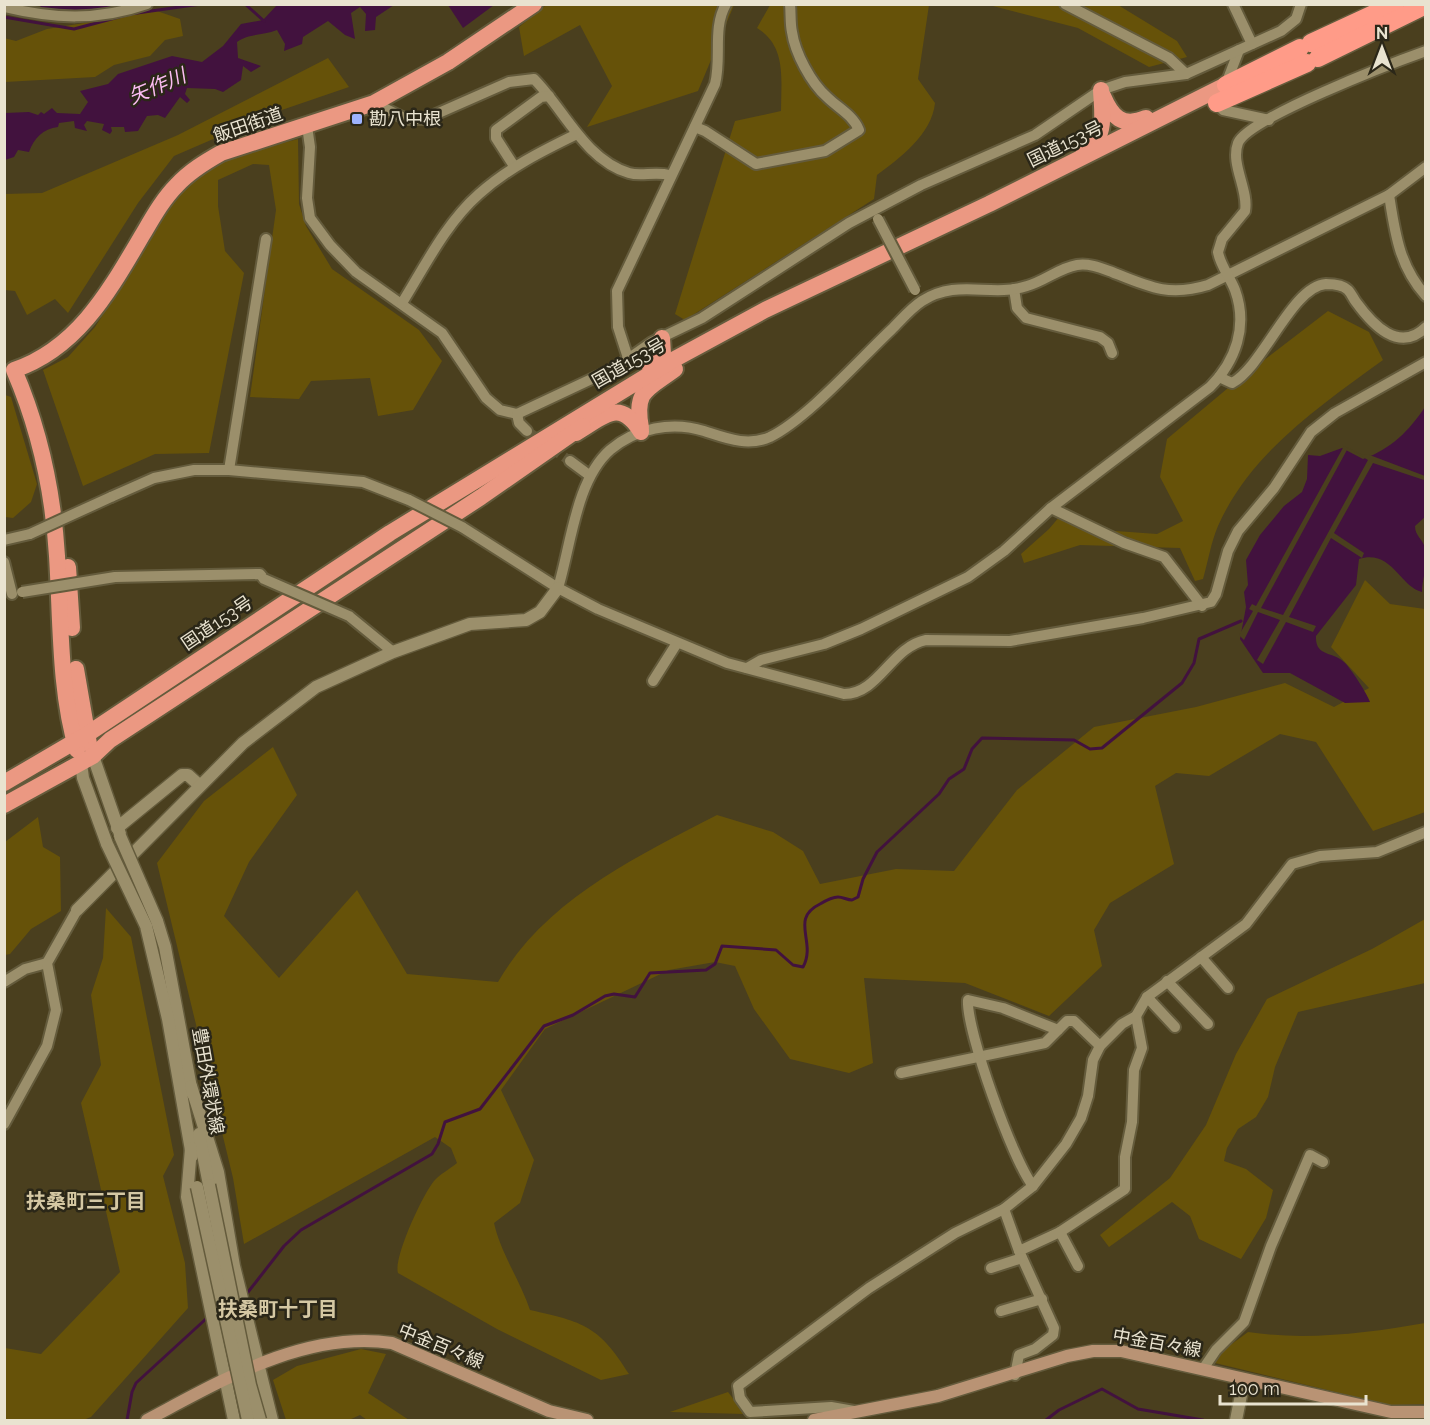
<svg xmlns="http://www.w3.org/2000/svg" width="1430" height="1425" font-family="Raleway,'Noto Sans JP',sans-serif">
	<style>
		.green { fill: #665209 }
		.water { fill: #42123e }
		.pier { fill: #4a3f1e; fill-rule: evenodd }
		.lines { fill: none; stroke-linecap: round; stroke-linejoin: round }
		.stream { stroke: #42123e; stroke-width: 3 }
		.river { stroke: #42123e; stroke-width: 18 }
		.minor-tunnel { stroke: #625839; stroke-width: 10; stroke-dasharray: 10 5; stroke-linecap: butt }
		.minor-casing { stroke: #645b3c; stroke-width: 14 }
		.tertiary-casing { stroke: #645b3c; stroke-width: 15 }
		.secondary-casing { stroke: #645b3c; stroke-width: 15 }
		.trunk-casing { stroke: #645b3c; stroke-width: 20 }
		.motorway-casing { stroke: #645b3c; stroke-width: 21 }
		.minor { stroke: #9b8f6b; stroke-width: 10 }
		.tertiary { stroke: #9b8f6b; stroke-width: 12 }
		.secondary { stroke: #b99374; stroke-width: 12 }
		.trunk { stroke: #eb9882; stroke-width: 16 }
		.motorway { stroke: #ff9b88; stroke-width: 18 }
		.minor-bridge-casing { stroke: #645b3c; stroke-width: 14; stroke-linecap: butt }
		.tertiary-bridge-casing { stroke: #645b3c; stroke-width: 15; stroke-linecap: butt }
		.minor-bridge { stroke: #9b8f6b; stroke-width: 10 }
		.tertiary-bridge { stroke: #9b8f6b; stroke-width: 12 }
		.poi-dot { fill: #9eb3fd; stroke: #2b2718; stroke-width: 2 }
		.labels { text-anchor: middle; stroke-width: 5; stroke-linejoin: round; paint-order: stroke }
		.poi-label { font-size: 18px; fill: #e9e3d0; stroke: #2b2718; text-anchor: start }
		.street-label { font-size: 18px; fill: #e9e3d0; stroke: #2b2718 }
		.water-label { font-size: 20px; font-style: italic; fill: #fbbcf2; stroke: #2b2718 }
		.neighbourhood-label { font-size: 20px; font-weight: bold; fill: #d5c8a3; stroke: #2b2718 }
	</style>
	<rect width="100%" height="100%" fill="#4a3f1e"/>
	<g class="green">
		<polygon points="546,5 734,5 698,91 587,127 612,86 580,25 524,56 519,27"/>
		<path d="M770 5H929L918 79 935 103C932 134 900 158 877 175L874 199 685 320 675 314 735 121 781 111C781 80 787 46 757 28Z"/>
		<polygon points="989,5 1118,5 1177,41 1187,57 1149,67 1078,28"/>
		<polygon points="157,11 180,19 183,36 165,40 150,56 114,65 95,77 5,82 4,38 16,41 47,29"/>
		<polygon points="328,58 349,87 273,113 174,156 138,203 68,313 55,299 27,315 15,291 5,290 5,194 42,193 178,135"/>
		<polygon points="298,139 299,204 306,226 332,269 419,330 442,361 413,410 378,416 370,378 311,381 299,399 250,397 276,210 269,165 253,164 218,180 218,206 225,251 244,273 209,453 155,454 83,486 43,370 68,357 95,327 141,255 166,204 195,175 244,153"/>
		<path d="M1328 311 1369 332 1383 360C1320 406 1251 452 1218 526 1211 542 1208 562 1203 579L1195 581 1180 548 1080 545 1024 563 1021 554 1049 529 1066 509 1102 530 1157 534 1183 521 1160 477 1167 439 1234 383Z"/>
		<polygon points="5,395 11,397 37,484 31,502 13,518 5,517"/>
		<path d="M1365 580 1390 604 1425 609V812L1373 831 1316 742 1280 734 1209 776 1176 773 1155 786 1174 864 1110 903 1094 930 1102 966 1049 1016 965 983 864 978 873 1063 849 1073 790 1059 754 1009 735 966 715 962 669 970 545 1029 501 1090 534 1160 520 1203 494 1223C501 1254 520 1280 530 1310 584 1322 599 1326 629 1374L601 1380 497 1329 398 1273C393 1258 423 1194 434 1181 440 1174 450 1169 457 1163L451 1148 435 1137 244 1244 233 1178 157 863 204 801 273 747 297 795 249 862 224 916 279 978 357 890 407 974 498 982C545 900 636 857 717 815L773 832 803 851 820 884 896 869 954 871 1017 790 1094 727 1196 707 1285 683 1334 707 1369 688 1331 647Z"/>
		<polygon points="38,817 43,847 60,857 61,911 31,929 10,954 5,955 5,842"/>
		<polygon points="106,908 131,937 174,1155 163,1176 185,1263 188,1308 91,1417 83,1420 5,1420 5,1348 41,1354 120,1272 81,1103 101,1065 91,995 103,958"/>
		<polygon points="1425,919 1425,983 1298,1012 1275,1067 1268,1097 1256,1117 1238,1129 1227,1148 1224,1161 1246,1169 1273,1190 1266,1218 1241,1259 1199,1239 1190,1216 1172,1202 1109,1247 1100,1235 1170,1178 1206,1125 1236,1054 1267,999 1372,949"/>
		<path d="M1425 1323V1404L1390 1405 1215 1363 1225 1349 1248 1332C1306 1341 1368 1333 1425 1323Z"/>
		<polygon points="361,1349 386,1354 368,1393 409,1420 367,1420 360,1415 349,1420 286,1420 273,1380 297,1366"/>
		<polygon points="728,1392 745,1414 670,1412"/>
	</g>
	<g class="water">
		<path d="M277 5H394L376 17 375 30 365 31 366 14 360 7 351 13 355 39 345 35 328 21 303 37 302 44 284 51 285 44 277 30C263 36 249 33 237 42L238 58 261 66 251 72 243 66 241 80 223 92 215 89 187 88 185 94 190 100 187 103 180 97 165 118 158 115 147 116 138 131 125 132 124 127H111L112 131 110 134 102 130 104 124 87 121 84 125 87 131 75 128 74 121 59 123 58 127C43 129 34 138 29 152L18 150 14 157 5 160V113L29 112 38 115 41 112 44 114 52 108 57 113 80 114 88 102 80 91 108 84 118 74 172 56 202 62 223 46 241 24 263 20Z"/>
		<polygon points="448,5 494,5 463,28"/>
		<path d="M1425 407V517L1415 526C1415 536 1423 539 1425 548 1429 563 1422 578 1422 592 1400 587 1392 549 1359 559L1356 585 1316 636C1315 657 1333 651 1344 662 1350 667 1368 695 1370 702L1345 703 1290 673H1263L1240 639 1246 607 1244 592 1248 585 1246 560 1260 535 1284 506 1302 492 1307 479 1308 455 1320 456 1342 448 1363 459C1391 449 1409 431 1425 407Z"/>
	</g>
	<path class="pier" d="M1344 446 1363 455 1367 454 1425 476 1424 480 1373 463 1334 533 1364 553 1362 558 1331 538 1289 617 1316 626 1313 632 1286 622 1263 664 1257 660 1280 620 1258 612 1244 640 1239 635 1253 611 1249 609 1252 604 1256 606ZM1348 448 1368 460 1283 615 1261 608Z"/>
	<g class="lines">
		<g class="stream">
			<polyline points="245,4 264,21"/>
			<polyline points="4,17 74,29 130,14 201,4"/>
			<path d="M245 1296 284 1246 301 1230 432 1154 438 1144 445 1122 480 1109 544 1026 573 1015 605 996 614 994 635 997 650 973 706 970 715 964 722 946 776 950 793 965 803 967C817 942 789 919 820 904 825 901 832 897 838 897 843 897 847 900 852 900L858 897 863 879 877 852 939 794 949 779 964 769 972 749 982 738 1074 740 1090 749 1102 748 1182 683 1194 663 1199 639 1241 621"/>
			<polyline points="127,1420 132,1392 136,1383 208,1317"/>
			<polyline points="1046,1420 1059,1410 1102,1389 1138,1409 1203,1420"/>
		</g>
		<polyline class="river" points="49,4 104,4"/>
		<polyline class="minor-tunnel" points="527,431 570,461"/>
		<defs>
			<g id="minor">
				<polyline points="1065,4 1169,58 1186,74"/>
				<polyline points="1233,4 1252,44"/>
				<path d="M4 7C54 19 98 21 147 4"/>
				<polyline points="1226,84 1239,50"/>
				<path d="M374 103 406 119H425L509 82 534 79C564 109 585 160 629 173 642 177 653 171 670 175"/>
				<polyline points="1217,103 1223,110 1269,120"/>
				<polyline points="307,126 310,147 307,198 310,218 330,245 356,272 442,333 486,398 500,410 517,414 615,368 652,342 702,318 849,223 921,185 1035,135 1101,90 1125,82 1186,74 1281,31 1296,19 1301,4"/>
				<path d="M695 127 705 131 756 164 825 151 859 130C853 115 838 108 827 97 811 83 795 53 792 32 790 23 791 14 790 4"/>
				<polyline points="514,166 496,138 496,130 541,97 549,96"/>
				<path d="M1389 195C1395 233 1399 266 1426 296"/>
				<polyline points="1014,289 1017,308 1026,318 1100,337 1108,343 1112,353"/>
				<path d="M402 303C425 266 446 223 479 194 508 168 542 151 577 134"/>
				<path d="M628 358 618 327 617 291 715 84C722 57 712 29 726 4"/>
				<path d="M1219 377 1232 383C1263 367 1292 286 1326 284 1333 284 1343 285 1348 290 1351 293 1353 298 1356 302 1372 324 1399 354 1426 327"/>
				<polyline points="517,414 519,423 527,431"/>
				<polyline points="570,461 589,475"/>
				<polyline points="229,470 266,239"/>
				<polyline points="111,497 154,478 194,470 229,470 363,482 409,500"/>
				<polyline points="1051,508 1124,543 1164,557 1202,606"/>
				<path d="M462 527 558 588 598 609 727 663 844 694C879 694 891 647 926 640L1010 641 1143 618 1211 602 1216 594 1228 551 1238 531 1274 488 1311 432 1335 413 1426 362"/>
				<polyline points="4,540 30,534"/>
				<polyline points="4,562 12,594"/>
				<polyline points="115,577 260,574 264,579"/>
				<path d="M558 588C571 545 576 480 610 450 636 428 672 421 704 431 726 438 747 447 770 437 807 419 860 359 892 329 901 320 911 308 922 301 958 278 990 298 1027 286 1045 281 1059 268 1077 265 1089 263 1101 268 1112 272 1149 287 1169 297 1208 285L1389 195 1426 167"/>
				<polyline points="349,616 393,652"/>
				<path d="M747 668 761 660 824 644 861 629 968 577 1004 551 1051 508 1210 387C1236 361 1248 326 1235 290 1230 277 1220 265 1218 252L1222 239 1245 211C1249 190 1230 164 1238 143 1248 118 1395 62 1426 51"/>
				<polyline points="653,681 677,643"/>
				<polyline points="1201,957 1228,988"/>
				<polyline points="1167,981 1208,1024"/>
				<polyline points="4,982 25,969 47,963"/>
				<polyline points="1147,997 1175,1027"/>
				<polyline points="901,1073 1045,1043 1067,1021 1074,1021 1100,1046"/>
				<polyline points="4,1124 47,1046 56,1010 47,963 77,910"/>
				<path d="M1033 1186C1013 1161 966 1030 968 1000L1003 1008 1058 1030"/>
				<polyline points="1004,1209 1019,1251 1054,1328 1053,1335 1035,1349 1019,1355 1015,1375"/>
				<polyline points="1060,1232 1078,1266"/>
				<polyline points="1019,1251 1060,1232 1125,1189 1125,1157 1132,1122 1134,1070 1142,1048 1136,1016"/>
				<polyline points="991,1268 1022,1258"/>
				<polyline points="1001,1311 1042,1299"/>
				<polyline points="1203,1369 1216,1350 1244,1322 1271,1246 1310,1155 1323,1162"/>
				<polyline points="854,1411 831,1407 750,1412 740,1398 738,1386 869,1288 955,1233 1004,1209 1033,1186 1066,1144 1081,1118 1088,1096 1093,1060 1100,1046 1122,1024 1136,1016 1147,997 1246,924 1292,864 1320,856 1377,852 1426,832"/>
			</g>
			<g id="tertiary">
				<polyline points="93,756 120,834"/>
				<polyline points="81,763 83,778 107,844"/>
				<polyline points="117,828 182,775 188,775 199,785"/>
				<polyline points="77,910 243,743 316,687 393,652 470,624 526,620 540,612 558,588"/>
				<polyline points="157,921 165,947 192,1093"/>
				<polyline points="146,926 168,1019 192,1156"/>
				<polyline points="191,1086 218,1172 234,1266 272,1420"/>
				<polyline points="199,1134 209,1185"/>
				<polyline points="191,1148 187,1197 234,1420"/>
				<polyline points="1236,1420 1244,1380"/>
			</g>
			<g id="secondary">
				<path d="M147 1420C221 1381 305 1330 392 1343L549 1411 587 1420"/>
				<polyline points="814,1420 938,1396 1067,1356 1093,1351 1121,1351 1391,1412 1426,1412"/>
			</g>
			<g id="trunk">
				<path d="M1103 96C1112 117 1122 128 1146 118"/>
				<path d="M1084 151C1108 138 1102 113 1101 90"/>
				<polyline points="650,367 663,354 662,338"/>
				<path d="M641 428C634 390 647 390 675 369"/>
				<path d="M576 433C604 417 619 397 641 432"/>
				<polyline points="68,567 72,628"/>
				<polyline points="76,669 89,744"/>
				<path d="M77 750C59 691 61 618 57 556 53 491 40 430 14 370 79 348 111 288 143 234 153 217 163 199 177 185 190 171 205 162 221 153L374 103 448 62 534 4"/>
				<polyline points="4,783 86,735 390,533 673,360 765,310 989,204 1226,85"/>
				<polyline points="4,805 93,756 110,740 481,497 583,426"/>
			</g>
			<g id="motorway">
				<polyline points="1311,43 1395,4"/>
				<polyline points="1318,58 1426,5"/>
				<polyline points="1226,85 1300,48"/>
				<polyline points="1217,103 1307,63"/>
			</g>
		</defs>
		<use href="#minor" class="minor-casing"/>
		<use href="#tertiary" class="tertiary-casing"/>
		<use href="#secondary" class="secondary-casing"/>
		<use href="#trunk" class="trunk-casing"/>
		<use href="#motorway" class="motorway-casing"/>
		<use href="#minor" class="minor"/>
		<use href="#tertiary" class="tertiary"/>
		<use href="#secondary" class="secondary"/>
		<use href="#trunk" class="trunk"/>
		<use href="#motorway" class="motorway"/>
		<defs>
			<g id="minor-bridge">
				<polyline points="878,219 915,290"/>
				<polyline points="409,500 462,527"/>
				<polyline points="30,534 111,497"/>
				<polyline points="264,579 349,616"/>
				<polyline points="22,592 115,577"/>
			</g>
			<g id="tertiary-bridge">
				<polyline points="120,836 157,921"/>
				<polyline points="107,844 146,926"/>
				<polyline points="209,1185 250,1385 260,1420"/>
				<polyline points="197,1187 248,1420"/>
			</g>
		</defs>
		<use href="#minor-bridge" class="minor-bridge-casing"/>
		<use href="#tertiary-bridge" class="tertiary-bridge-casing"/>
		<use href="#minor-bridge" class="minor-bridge"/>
		<use href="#tertiary-bridge" class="tertiary-bridge"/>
	</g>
	<rect class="poi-dot" x="351" y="113" width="12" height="12" rx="3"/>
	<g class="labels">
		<g class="poi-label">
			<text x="369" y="125">勘八中根</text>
		</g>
		<g class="street-label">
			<text transform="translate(248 125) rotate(-19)" y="6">飯田街道</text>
			<text transform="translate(1065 144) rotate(-26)" y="6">国道153号</text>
			<text transform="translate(629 363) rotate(-30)" y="6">国道153号</text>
			<text transform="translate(217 623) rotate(-34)" y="6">国道153号</text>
			<text transform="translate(208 1081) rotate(80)" y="6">豊田外環状線</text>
			<text transform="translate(1157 1343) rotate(10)" y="6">中金百々線</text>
			<text transform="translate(441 1346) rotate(22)" y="6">中金百々線</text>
		</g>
		<g class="water-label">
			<text transform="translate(157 86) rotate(-23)" y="7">矢作川</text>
		</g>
		<g class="neighbourhood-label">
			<text x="86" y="1208">扶桑町三丁目</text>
			<text x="278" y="1316">扶桑町十丁目</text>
		</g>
	</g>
	<rect width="1430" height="1425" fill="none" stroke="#e9e3d0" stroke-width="12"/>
	<g transform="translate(1382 48)" stroke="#2b2718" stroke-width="4.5" paint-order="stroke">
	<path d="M0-4.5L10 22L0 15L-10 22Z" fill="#e9e3d0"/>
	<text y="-9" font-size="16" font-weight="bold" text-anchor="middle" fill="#e9e3d0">N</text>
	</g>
	<path d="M1220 1395v9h146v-9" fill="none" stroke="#e9e3d0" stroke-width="3"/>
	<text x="1229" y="1395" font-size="18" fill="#e9e3d0" stroke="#2b2718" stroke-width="4.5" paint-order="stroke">100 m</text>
</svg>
